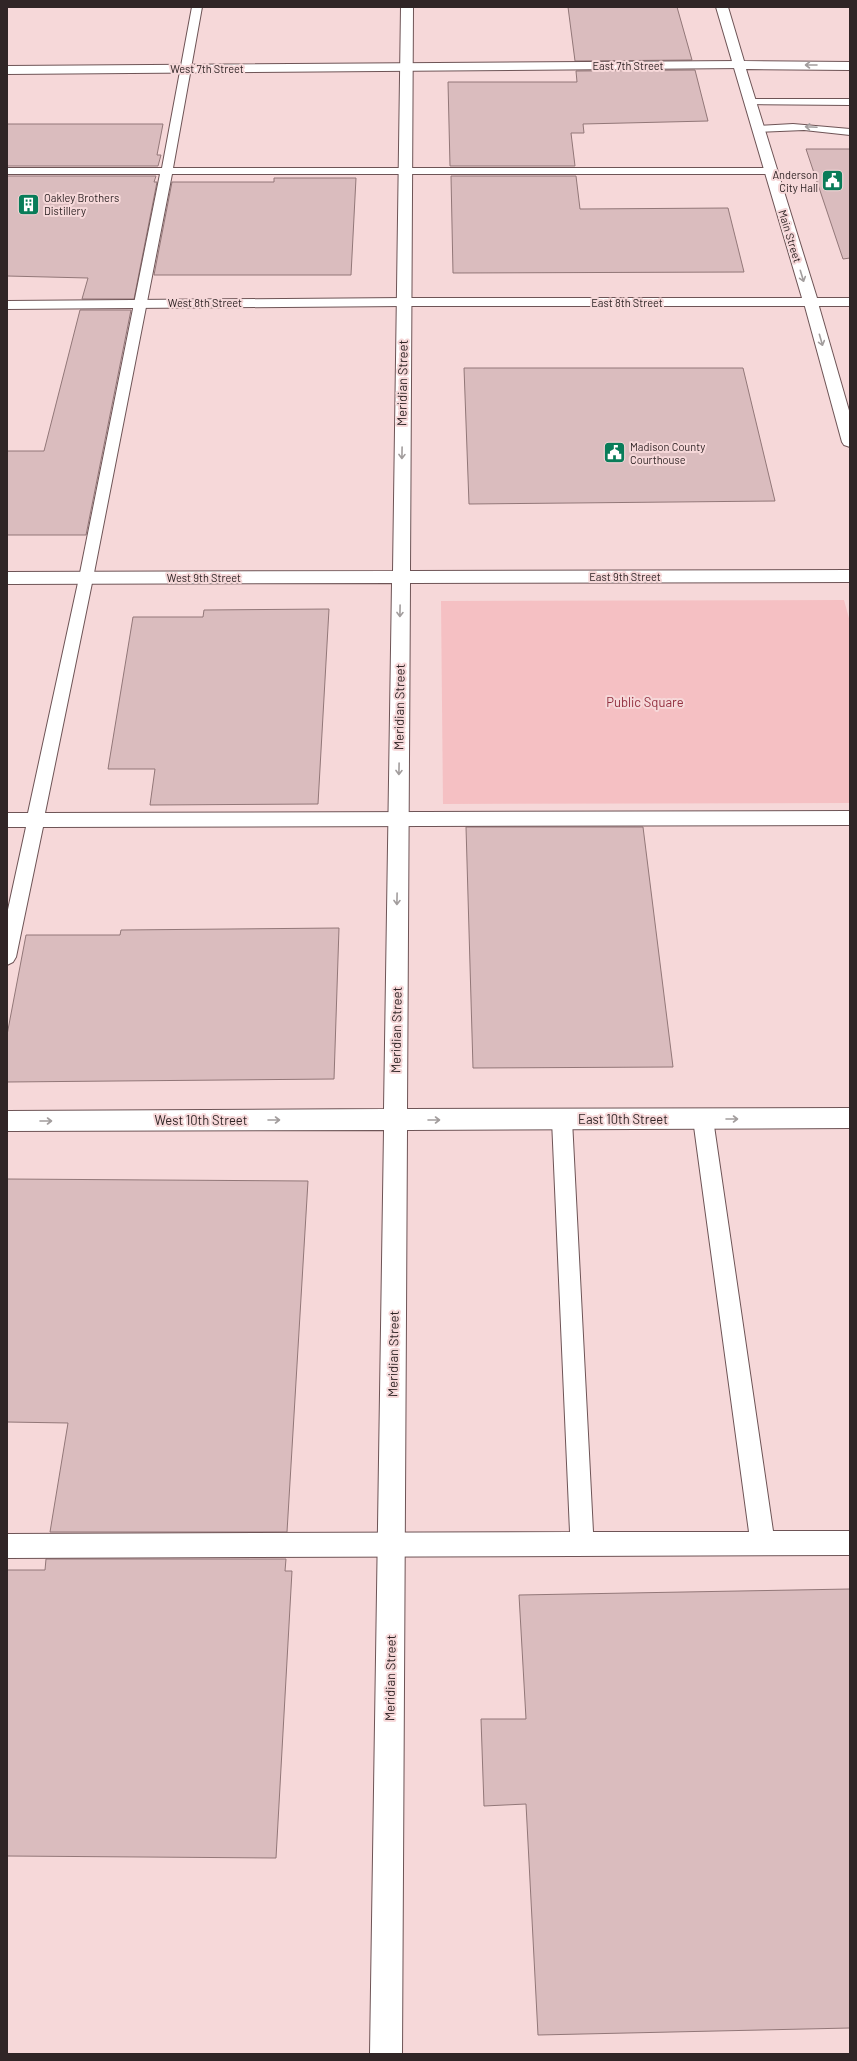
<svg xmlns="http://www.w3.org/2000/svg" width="857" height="2061" font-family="Barlow,sans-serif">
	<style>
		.green { fill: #f5c0c3 }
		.building { fill: #dabcbe; stroke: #927778 }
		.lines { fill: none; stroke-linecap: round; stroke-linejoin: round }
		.service-casing { stroke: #6e5456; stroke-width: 2 }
		.minor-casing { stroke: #6e5456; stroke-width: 2 }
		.tertiary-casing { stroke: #6e5456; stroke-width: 2 }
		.secondary-casing { stroke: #6e5456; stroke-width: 2 }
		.service { fill: #fff; fill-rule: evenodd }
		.minor { fill: #fff; fill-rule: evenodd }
		.tertiary { fill: #fff; fill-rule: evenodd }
		.secondary { fill: #fff; fill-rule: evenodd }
		.oneway { stroke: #a29d9d }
		.labels { text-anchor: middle; stroke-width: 4; stroke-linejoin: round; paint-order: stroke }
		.far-street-label { font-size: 11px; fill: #302526; stroke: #f6d8d9 }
		.far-poi-label { font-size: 11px; fill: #302526; stroke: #f6d8d9; text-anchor: start }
		.street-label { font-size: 13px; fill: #302526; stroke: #f6d8d9 }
		.park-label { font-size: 13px; fill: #912e3e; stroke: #f6d8d9 }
	</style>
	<rect width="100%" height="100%" fill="#f6d8d9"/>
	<polygon class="green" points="844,600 850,622 850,803 443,804 441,601"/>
	<g class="building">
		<polygon points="568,7 677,7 692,60 575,61"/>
		<polygon points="695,70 708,121 583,124 584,133 571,133 575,166 450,166 448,82 577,82 576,71"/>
		<polygon points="7,124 163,124 157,155 161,155 158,166 7,166"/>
		<polygon points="806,149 850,149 850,258 843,259"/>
		<polygon points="7,176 156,176 154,182 157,182 134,299 82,299 88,278 7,276"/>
		<polygon points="451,176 576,176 580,209 728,208 744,272 453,273"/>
		<polygon points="274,178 356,178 351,275 154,275 172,182 274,182"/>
		<polygon points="80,310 131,310 86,535 7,535 7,451 44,451"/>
		<polygon points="464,368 743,368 775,501 469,504"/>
		<polygon points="329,609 318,804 150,805 155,769 108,769 133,617 203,617 204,610"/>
		<polygon points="466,827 643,827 673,1067 473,1068"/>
		<polygon points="339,928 334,1079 7,1082 7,1035 26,935 120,935 121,930"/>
		<polygon points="7,1179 308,1181 287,1532 50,1532 68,1423 7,1422"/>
		<polygon points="46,1559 286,1559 285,1571 292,1571 276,1858 7,1856 7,1570 45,1570"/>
		<polygon points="850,1589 850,2028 538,2035 526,1804 484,1806 481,1719 526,1719 519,1595"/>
	</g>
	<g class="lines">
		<defs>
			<g id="service">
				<polygon points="192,7 202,7 173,168 771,168 777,171 771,174 172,174 93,578 45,813 850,811 850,825 43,827 16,957 13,962 7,965 7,914 26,827 7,827 7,813 28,813 79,578 160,174 7,174 7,168 162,168"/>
				<polygon points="750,99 850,99 850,105 746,104 745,102"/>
				<polygon points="793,124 850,129 850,135 804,130 758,132 753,129 758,126"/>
				<polygon points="703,1110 710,1113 713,1119 773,1531 850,1531 850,1555 7,1558 7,1534 570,1532 552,1120 555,1114 562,1111 569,1114 572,1120 593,1532 749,1532 693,1119 696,1113"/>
			</g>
			<polygon id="minor" points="401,7 413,7 410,571 850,570 850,582 410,583 407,1109 850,1108 850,1128 407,1130 402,2054 370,2054 384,1130 7,1131 7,1111 384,1109 392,583 7,584 7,572 393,571"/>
			<g id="tertiary">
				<polygon points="739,61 743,62 745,65 743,68 7,74 7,66"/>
				<polygon points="811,299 816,300 818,303 850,414 850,447 844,445 842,442 804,303 806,300"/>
			</g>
			<polygon id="secondary" points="716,7 728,7 744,61 850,62 850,70 746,69 817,298 850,298 850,306 403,306 7,309 7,301 403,298 802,298"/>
		</defs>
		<use href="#service" class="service-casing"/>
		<use href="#minor" class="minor-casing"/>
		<use href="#tertiary" class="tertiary-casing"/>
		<use href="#secondary" class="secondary-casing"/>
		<use href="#service" class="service"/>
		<use href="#minor" class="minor"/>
		<use href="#tertiary" class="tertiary"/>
		<use href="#secondary" class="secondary"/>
	</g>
	<defs><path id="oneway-shaft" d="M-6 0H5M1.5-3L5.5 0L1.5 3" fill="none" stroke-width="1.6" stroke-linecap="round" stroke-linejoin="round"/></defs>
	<g class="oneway">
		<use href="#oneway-shaft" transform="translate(811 65) rotate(-180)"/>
		<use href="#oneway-shaft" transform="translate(811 127) rotate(-177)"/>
		<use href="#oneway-shaft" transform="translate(802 276) rotate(73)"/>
		<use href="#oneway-shaft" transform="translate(821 340) rotate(74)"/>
		<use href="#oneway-shaft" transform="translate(402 453) rotate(91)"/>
		<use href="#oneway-shaft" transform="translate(400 611) rotate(91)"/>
		<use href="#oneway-shaft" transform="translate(399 769) rotate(91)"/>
		<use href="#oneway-shaft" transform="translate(397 899) rotate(91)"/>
		<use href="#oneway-shaft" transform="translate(732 1119)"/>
		<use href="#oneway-shaft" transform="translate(274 1120)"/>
		<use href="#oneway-shaft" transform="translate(434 1120)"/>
		<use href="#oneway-shaft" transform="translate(46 1121)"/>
	</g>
	<defs>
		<symbol id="civic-square" viewBox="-11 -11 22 22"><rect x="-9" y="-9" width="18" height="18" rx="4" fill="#097c59" stroke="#f6d8d9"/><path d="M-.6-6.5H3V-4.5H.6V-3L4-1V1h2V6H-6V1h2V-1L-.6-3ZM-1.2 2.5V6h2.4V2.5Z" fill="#fff"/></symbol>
		<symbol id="building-square" viewBox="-11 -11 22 22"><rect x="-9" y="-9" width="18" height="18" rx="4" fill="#097c59" stroke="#f6d8d9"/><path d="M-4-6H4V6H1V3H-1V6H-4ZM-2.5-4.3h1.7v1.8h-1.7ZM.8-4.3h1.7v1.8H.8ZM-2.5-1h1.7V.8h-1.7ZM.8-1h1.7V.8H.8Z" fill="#fff"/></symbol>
	</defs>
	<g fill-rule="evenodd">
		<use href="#civic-square" x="820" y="168" width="25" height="25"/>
		<use href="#building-square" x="16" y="192" width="25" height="25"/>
		<use href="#civic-square" x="602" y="440" width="25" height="25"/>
	</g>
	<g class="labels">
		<g class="far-street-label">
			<text x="628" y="70">East 7th Street</text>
			<text x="207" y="73">West 7th Street</text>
			<text transform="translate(790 236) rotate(73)" y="4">Main Street</text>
			<text x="205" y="307">West 8th Street</text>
			<text x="627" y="307">East 8th Street</text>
			<text x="625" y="581">East 9th Street</text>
			<text x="204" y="582">West 9th Street</text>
		</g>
		<g class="far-poi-label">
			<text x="818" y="179" text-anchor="end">Anderson<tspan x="818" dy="13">City Hall</tspan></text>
			<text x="44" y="202">Oakley Brothers<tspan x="44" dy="13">Distillery</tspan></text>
			<text x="630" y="451">Madison County<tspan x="630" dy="13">Courthouse</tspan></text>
		</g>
		<g class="street-label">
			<text transform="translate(402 383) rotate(-89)" y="5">Meridian Street</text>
			<text transform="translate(399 707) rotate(-89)" y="5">Meridian Street</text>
			<text transform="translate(396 1030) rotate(-89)" y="5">Meridian Street</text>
			<text x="623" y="1124">East 10th Street</text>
			<text x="201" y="1125">West 10th Street</text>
			<text transform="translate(393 1354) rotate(-89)" y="5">Meridian Street</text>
			<text transform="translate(390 1678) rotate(-89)" y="5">Meridian Street</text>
		</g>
		<g class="park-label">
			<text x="645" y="707">Public Square</text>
		</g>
	</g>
	<rect width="857" height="2061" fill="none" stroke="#302526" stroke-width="16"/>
</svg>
